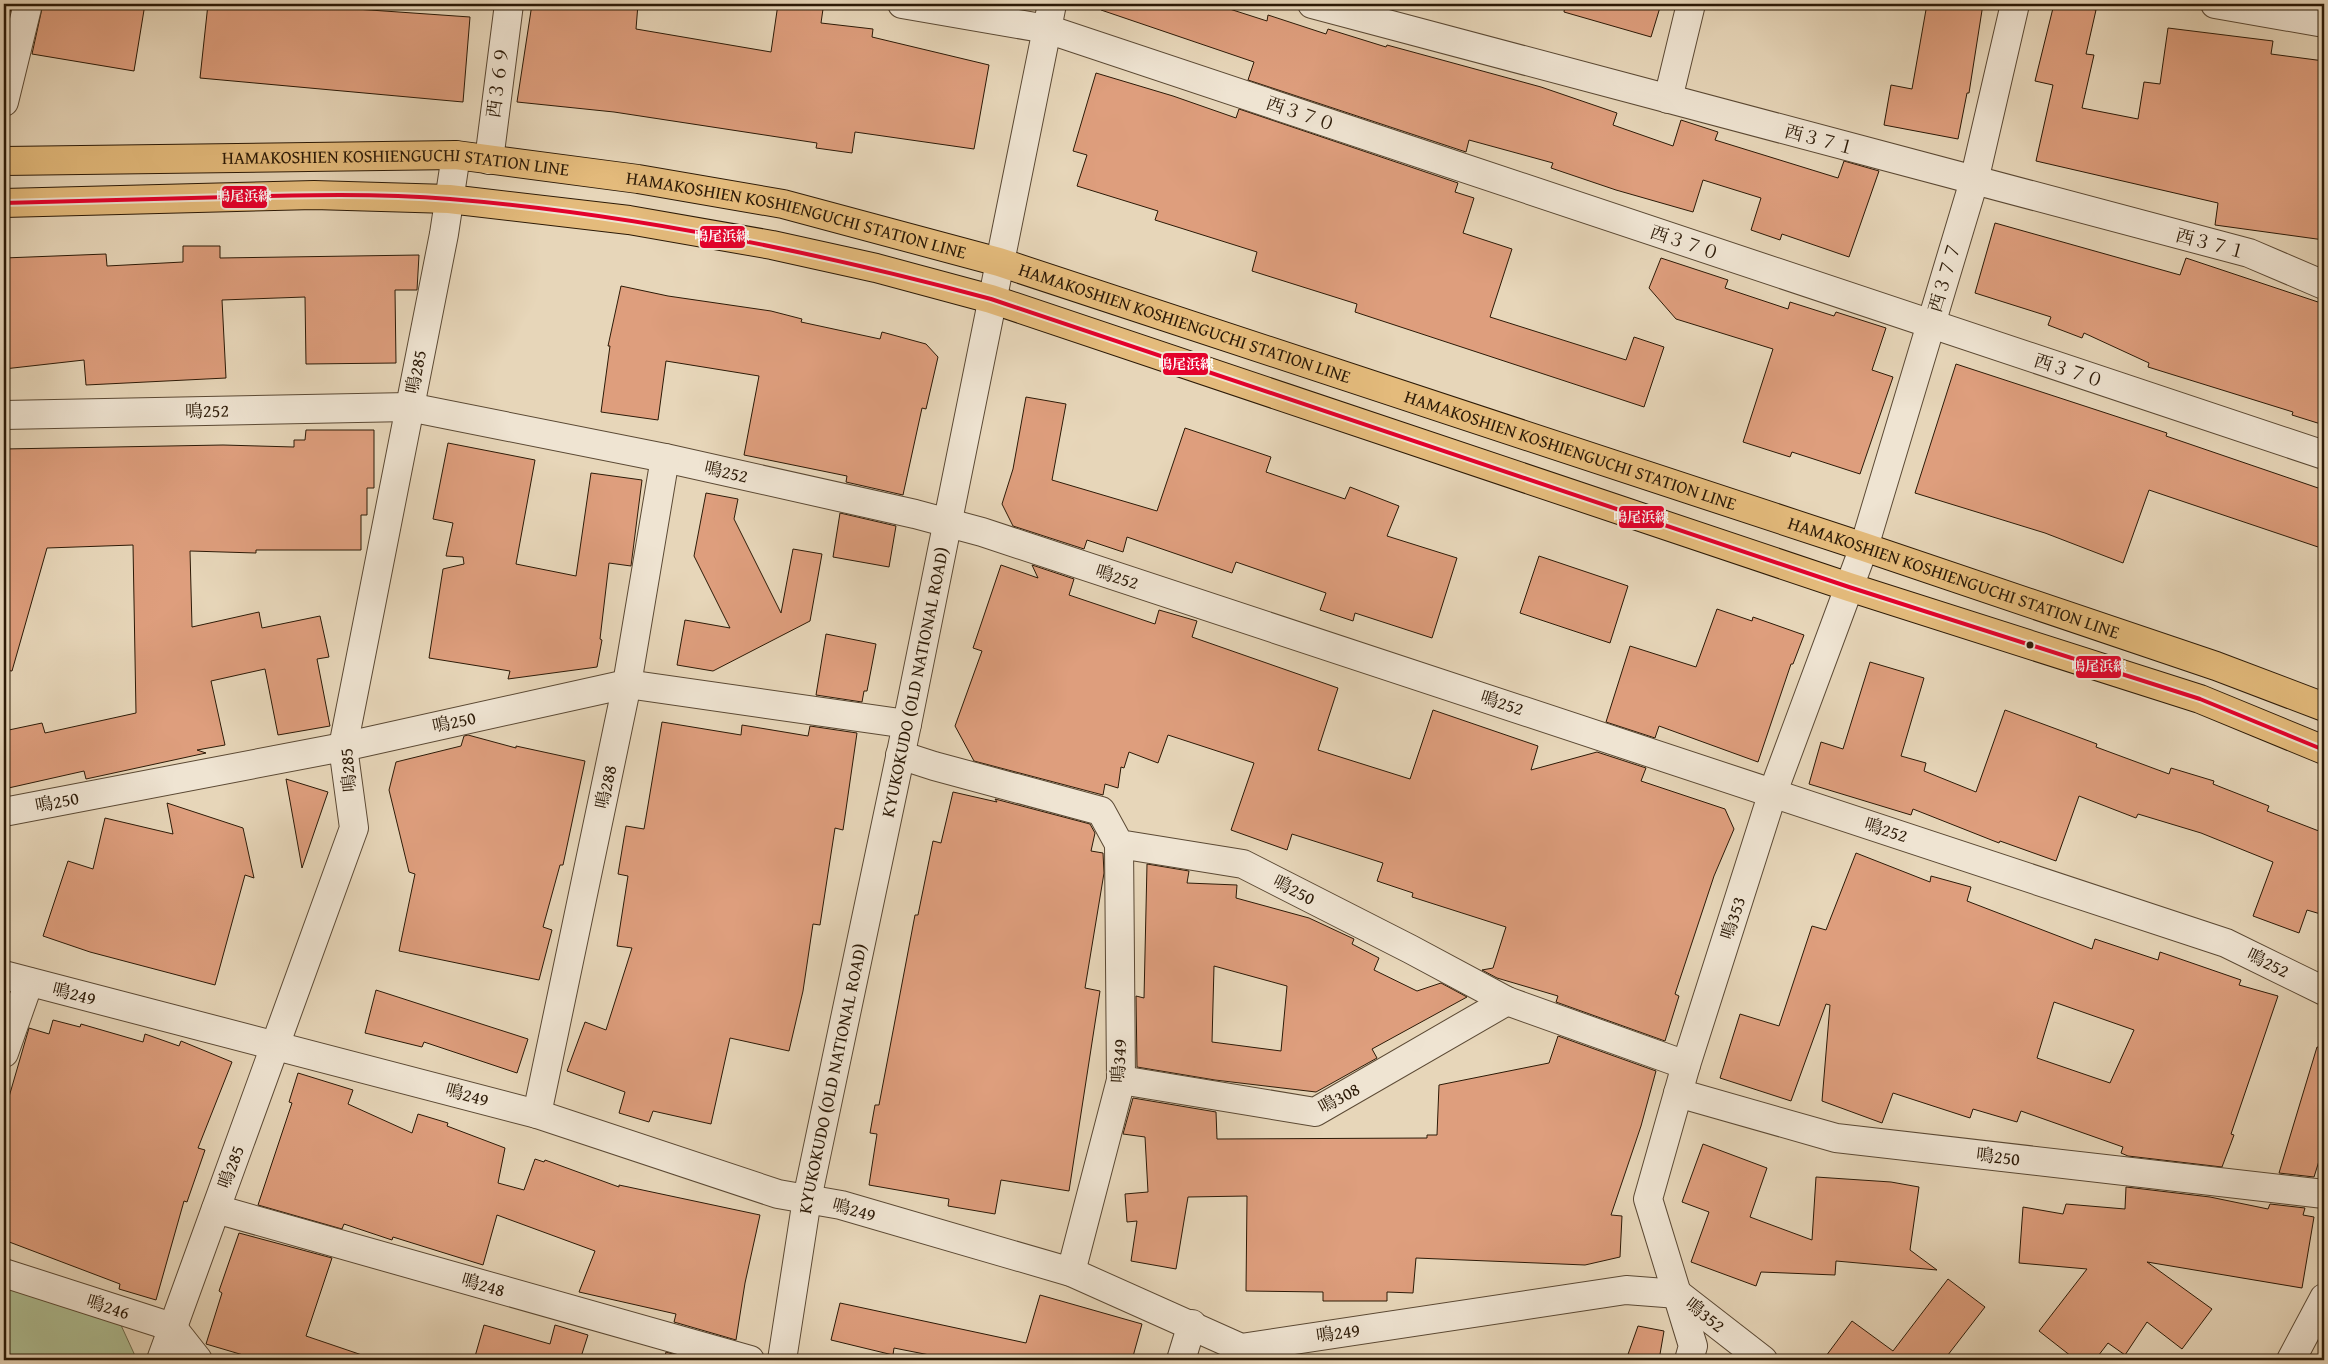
<svg xmlns="http://www.w3.org/2000/svg" width="2328" height="1364" font-family="'Gentium Book Plus','Noto Serif JP',serif">
	<style>
		.green { fill: #afbf94; stroke: #6e6c4e }
		.building { fill: #de9e7d; stroke: #2c1a07; fill-rule: evenodd }
		.lines { fill: none; stroke-linecap: round; stroke-linejoin: round }
		.minor-casing { stroke: #5b4934; stroke-width: 30 }
		.major-casing { stroke: #2c1a07; stroke-width: 30 }
		.minor { stroke: #efe4d2; stroke-width: 28 }
		.major { stroke: #e4bb7c; stroke-width: 28 }
		.bus-1-casing { stroke: #efe4d2; stroke-width: 8 }
		.bus-1 { stroke: #e4002b; stroke-width: 4 }
		.bus-dot { fill: #2c1a07; stroke: #efe4d2; stroke-width: 2 }
		.labels { text-anchor: middle; stroke-width: 5; stroke-linejoin: round; paint-order: stroke }
		.street-label { font-size: 18px; fill: #2c1a07; stroke: #efe4d2 }
		.line-badge { stroke: #efe4d2; stroke-width: 2 }
		.badge-label { font-size: 14px; text-anchor: middle; font-weight: bold; fill: #fff }
	</style>
	<rect width="100%" height="100%" fill="#e7d6b9"/>
	<filter id="stains"><feTurbulence type="fractalNoise" baseFrequency=".004" numOctaves="4"/><feColorMatrix values="0 0 0 0 .2 0 0 0 0 .09 0 0 0 0 .02 0 0 0 .5 -.17"/></filter>
	<radialGradient id="worn" r=".72"><stop offset=".6" stop-color="#630" stop-opacity="0"/><stop offset="1" stop-color="#630" stop-opacity=".3"/></radialGradient>
	<polygon class="green" points="4,1287 120,1323 137,1360 4,1360"/>
	<g class="building">
		<polygon points="4,4 12,4 4,37"/>
		<polygon points="43,4 145,4 134,71 32,54"/>
		<polygon points="208,4 284,4 470,17 463,102 200,78"/>
		<polygon points="532,4 638,4 636,29 771,52 778,4 823,9 821,23 873,29 872,37 989,65 974,149 855,132 852,153 816,148 817,143 614,112 517,102"/>
		<polygon points="1102,4 1214,4 1267,21 1268,15 1326,34 1328,29 1386,47 1387,45 1541,87 1617,113 1613,125 1673,146 1681,120 1718,132 1715,140 1838,178 1844,161 1879,171 1849,257 1782,234 1780,240 1751,230 1761,198 1703,180 1693,212 1616,190 1551,168 1553,163 1469,140 1466,152 1248,80 1254,62 1101,10"/>
		<polygon points="1565,4 1661,4 1651,37 1564,12"/>
		<polygon points="1927,4 1983,4 1969,93 1967,93 1958,139 1884,125 1891,85 1912,89"/>
		<polygon points="2054,4 2071,4 2096,10 2086,54 2094,55 2082,108 2138,119 2144,82 2160,84 2168,28 2273,41 2271,54 2324,61 2324,240 2215,225 2218,203 2036,161 2053,85 2035,81"/>
		<polygon points="1096,73 1173,96 1236,118 1239,109 1458,183 1455,192 1474,198 1463,233 1512,249 1490,317 1626,360 1634,337 1664,347 1644,407 1355,312 1357,304 1252,271 1257,252 1155,220 1158,211 1077,186 1087,155 1073,151"/>
		<polygon points="1995,223 2180,275 2186,258 2324,304 2324,425 2292,415 2293,412 2148,367 2149,363 2084,333 2082,338 2048,325 2051,317 1975,293"/>
		<polygon points="183,246 220,246 220,258 419,255 417,290 395,290 396,363 306,364 305,297 222,300 226,378 86,385 84,360 4,369 4,258 106,254 107,266 183,262"/>
		<polygon points="1661,258 1728,280 1725,288 1788,309 1790,302 1834,316 1836,312 1886,328 1872,370 1893,377 1860,474 1792,452 1790,457 1743,442 1773,349 1676,319 1649,288"/>
		<polygon points="621,286 668,296 771,311 802,319 801,322 880,339 882,332 926,344 938,357 926,409 922,408 903,495 846,482 847,476 744,455 759,376 666,361 658,420 601,412 610,346 608,346"/>
		<polygon points="1956,364 2167,433 2166,436 2324,490 2324,549 2149,490 2123,563 2045,533 1915,493"/>
		<polygon points="1026,397 1066,404 1052,480 1157,511 1185,428 1271,457 1266,472 1345,499 1350,487 1399,506 1387,536 1457,558 1432,638 1355,613 1353,621 1320,610 1326,593 1236,562 1232,573 1127,537 1123,552 1087,540 1084,549 1013,526 1002,504 1013,469"/>
		<polygon points="306,430 374,430 374,488 367,488 367,515 361,515 361,550 256,550 256,553 190,551 192,627 259,612 262,628 320,616 329,657 317,659 330,726 278,735 265,669 211,681 225,745 197,750 206,753 86,779 84,771 4,789 4,731 42,723 45,733 136,713 133,545 47,548 12,671 4,670 4,449 223,445 294,447 294,440 305,440"/>
		<polygon points="448,443 535,460 516,564 576,576 591,473 642,480 631,566 609,563 600,639 602,640 597,667 508,679 510,671 429,658 443,569 464,564 463,557 446,556 453,523 433,519"/>
		<polygon points="706,493 738,499 734,519 781,613 793,549 822,554 810,621 713,671 677,665 685,620 730,628 694,556"/>
		<polygon points="840,513 896,526 889,567 833,557"/>
		<polygon points="1539,556 1628,586 1610,643 1520,613"/>
		<polygon points="1001,565 1038,578 1032,565 1074,579 1069,595 1155,624 1159,610 1197,621 1192,637 1338,688 1318,750 1410,779 1433,710 1538,746 1531,770 1597,752 1646,768 1641,781 1725,809 1734,829 1714,876 1675,994 1679,996 1665,1041 1556,1002 1558,996 1497,978 1482,970 1493,968 1506,927 1412,897 1413,893 1377,881 1383,863 1292,834 1287,850 1231,830 1254,763 1168,735 1158,763 1129,752 1124,768 1121,767 1118,788 1105,784 1103,795 974,761 955,726 982,651 973,648"/>
		<polygon points="1717,609 1752,621 1753,617 1804,635 1793,664 1791,664 1758,762 1659,726 1655,738 1606,722 1630,646 1696,667"/>
		<polygon points="826,634 876,644 867,691 864,691 862,702 816,695"/>
		<polygon points="1870,662 1924,678 1901,756 1926,763 1924,771 1976,792 2005,710 2097,744 2096,747 2169,774 2171,768 2214,781 2213,784 2269,806 2267,811 2324,833 2324,915 2307,910 2299,933 2253,916 2273,862 2201,833 2138,814 2136,818 2079,796 2056,861 2000,841 1999,843 1913,809 1911,815 1809,784 1821,742 1843,749"/>
		<polygon points="662,722 741,735 742,725 808,736 810,726 857,733 843,830 835,828 820,925 813,924 803,991 789,1051 730,1038 711,1124 653,1111 649,1122 619,1113 625,1092 567,1071 585,1022 606,1030 632,948 617,946 628,876 618,874 626,826 644,829"/>
		<polygon points="468,735 516,748 516,746 585,761 563,865 560,865 543,927 552,930 539,980 399,951 415,874 409,872 389,790 396,762 461,746 464,736"/>
		<polygon points="286,779 328,792 302,868"/>
		<polygon points="953,792 997,802 995,799 1090,824 1095,833 1091,851 1103,853 1104,873 1085,988 1100,991 1069,1191 1001,1180 995,1214 948,1206 949,1199 869,1185 877,1134 870,1133 875,1105 879,1105 915,915 918,915 933,841 941,843"/>
		<polygon points="167,803 243,828 254,878 245,875 215,985 90,952 43,936 68,861 93,869 105,818 173,834"/>
		<path d="M1856 853 1930 882 1931 876 1971 887 1967 901 2092 949 2095 939 2158 960 2160 952 2241 980 2239 985 2278 996 2231 1134 2234 1135 2222 1167 2128 1156 2121 1153 2123 1147 2021 1111 2017 1122 1973 1109 1970 1118 1893 1093 1882 1123 1822 1101 1830 1005 1826 1004 1791 1101 1720 1078 1740 1014 1779 1026 1812 926 1826 930ZM2054 1002 2134 1030 2110 1083 2037 1058Z"/>
		<path d="M1147 864 1189 871 1187 883 1237 885 1236 898 1309 918 1354 939 1352 944 1379 958 1374 970 1417 991 1441 983 1467 997 1372 1049 1377 1058 1316 1092 1215 1080 1137 1067 1136 996 1144 998ZM1214 966 1287 986 1281 1051 1212 1042Z"/>
		<polygon points="376,990 528,1039 517,1073 424,1042 422,1047 365,1033"/>
		<polygon points="53,1020 80,1027 81,1024 143,1042 145,1034 179,1046 181,1041 232,1062 198,1148 205,1150 187,1202 184,1201 156,1300 119,1289 120,1284 4,1240 4,1114 29,1028 49,1034"/>
		<polygon points="1558,1036 1656,1071 1641,1126 1611,1215 1622,1216 1620,1257 1585,1265 1416,1258 1413,1293 1387,1292 1387,1301 1323,1301 1323,1292 1246,1291 1247,1196 1188,1197 1176,1269 1131,1261 1137,1221 1127,1222 1125,1194 1148,1192 1145,1137 1123,1134 1133,1098 1216,1112 1217,1139 1427,1138 1427,1135 1437,1135 1439,1085 1549,1063"/>
		<polygon points="2317,1047 2324,1048 2324,1145 2314,1177 2279,1173"/>
		<polygon points="298,1073 353,1090 348,1104 412,1133 418,1114 448,1123 447,1126 505,1148 498,1183 524,1190 535,1159 544,1162 545,1160 619,1187 619,1185 760,1215 745,1283 736,1340 674,1322 676,1314 579,1292 595,1251 497,1215 483,1265 393,1237 392,1240 344,1224 342,1229 258,1205 292,1103 289,1102"/>
		<polygon points="1703,1144 1767,1168 1750,1217 1812,1240 1816,1177 1891,1182 1919,1187 1910,1250 1937,1270 1836,1261 1835,1275 1761,1272 1756,1286 1691,1262 1709,1212 1682,1202"/>
		<polygon points="2126,1187 2210,1197 2268,1209 2270,1204 2305,1208 2303,1215 2314,1217 2302,1288 2147,1262 2212,1309 2182,1349 2147,1322 2125,1355 2108,1343 2095,1360 2076,1360 2039,1331 2087,1269 2019,1263 2023,1207 2063,1214 2066,1204 2125,1209"/>
		<polygon points="239,1233 332,1258 306,1336 362,1355 361,1360 260,1360 206,1344 222,1293 219,1291"/>
		<polygon points="1948,1279 1985,1307 1944,1360 1823,1360 1852,1321 1893,1351"/>
		<polygon points="1040,1295 1142,1324 1132,1360 955,1360 894,1348 893,1355 831,1340 840,1303 1026,1343"/>
		<polygon points="484,1325 550,1344 555,1325 588,1335 580,1360 474,1360"/>
		<polygon points="1638,1326 1664,1331 1659,1360 1626,1360"/>
		<polygon points="666,1352 693,1360 664,1360"/>
	</g>
	<g class="lines">
		<defs>
			<g id="minor">
				<polyline points="902,4 1047,29 2324,455"/>
				<polyline points="1312,4 2249,253 2324,285"/>
				<polyline points="2215,4 2324,23"/>
				<polyline points="1668,99 1691,4"/>
				<polyline points="4,102 28,4"/>
				<polyline points="489,160 509,4"/>
				<polyline points="4,415 409,407 665,458 915,514 982,532 2226,943 2324,991"/>
				<polyline points="900,755 934,766 1101,811 1119,844 1243,864 1410,949 1507,1001 1686,1065"/>
				<polyline points="4,812 343,747 627,684 907,724"/>
				<polyline points="4,975 537,1114 778,1194 841,1205 1071,1272 1241,1348 1626,1290 1678,1294"/>
				<polyline points="4,1053 29,982"/>
				<polyline points="1121,1080 1315,1112 1507,1001"/>
				<polyline points="1678,1093 1836,1138 2324,1194"/>
				<polyline points="537,1114 627,684 665,458"/>
				<polyline points="216,1209 750,1360"/>
				<polyline points="1071,1272 1121,1080 1119,844"/>
				<polyline points="4,1273 172,1327 198,1360"/>
				<polyline points="1678,1294 1763,1360"/>
				<polyline points="161,1360 354,828 343,747 444,234 456,155"/>
				<path id="s1" d="M782 1360 807 1199 907 724 1052 4"/>
				<polyline points="1181,1360 1192,1324"/>
				<polyline points="1689,1360 1693,1346 1648,1199 1686,1065 1773,792 1864,547 1974,181 2015,4"/>
				<polyline points="2291,1360 2324,1298"/>
			</g>
			<g id="major">
				<path id="s2" d="M4 161 456 155 638 179 783 204 999 262 1864 547 2216 666 2324 707"/>
				<polyline points="4,203 314,195 449,199 629,220 772,245 876,268 991,299 1849,587 2200,699 2324,750"/>
			</g>
		</defs>
		<use href="#minor" class="minor-casing"/>
		<use href="#major" class="major-casing"/>
		<use href="#minor" class="minor"/>
		<use href="#major" class="major"/>
		<defs>
			<path id="bus-1" d="M4 203C79 201 154 199 229 197 303 195 377 193 450 199 633 214 813 251 991 299L1849 587 2200 699 2324 750"/>
		</defs>
		<use href="#bus-1" class="bus-1-casing"/>
		<use href="#bus-1" class="bus-1"/>
	</g>
	<circle class="bus-dot" cx="2030" cy="645" r="4.5"/>
	<g class="labels">
		<g class="street-label">
			<text transform="translate(498 82) rotate(-82)" y="6">西３６９</text>
			<text transform="translate(1301 114) rotate(19)" y="6">西３７０</text>
			<text transform="translate(1820 140) rotate(15)" y="6">西３７１</text>
			<text dy="6" stroke="none"><textPath href="#s2" startOffset="392">HAMAKOSHIEN KOSHIENGUCHI STATION LINE</textPath></text>
			<text dy="6" stroke="none"><textPath href="#s2" startOffset="798">HAMAKOSHIEN KOSHIENGUCHI STATION LINE</textPath></text>
			<text transform="translate(1685 243) rotate(19)" y="6">西３７０</text>
			<text transform="translate(2211 244) rotate(15)" y="6">西３７１</text>
			<text transform="translate(1945 277) rotate(-73)" y="6">西３７７</text>
			<text dy="6" stroke="none"><textPath href="#s2" startOffset="1202">HAMAKOSHIEN KOSHIENGUCHI STATION LINE</textPath></text>
			<text transform="translate(2069 371) rotate(18)" y="6">西３７０</text>
			<text transform="translate(416 372) rotate(-79)" y="6">鳴285</text>
			<text transform="translate(207 411) rotate(-1)" y="6">鳴252</text>
			<text dy="6" stroke="none"><textPath href="#s2" startOffset="1608">HAMAKOSHIEN KOSHIENGUCHI STATION LINE</textPath></text>
			<text transform="translate(726 472) rotate(13)" y="6">鳴252</text>
			<text transform="translate(1117 577) rotate(18)" y="6">鳴252</text>
			<text dy="6" stroke="none"><textPath href="#s2" startOffset="2012">HAMAKOSHIEN KOSHIENGUCHI STATION LINE</textPath></text>
			<text dy="6" stroke="none"><textPath href="#s1" startOffset="691">KYUKOKUDO (OLD NATIONAL ROAD)</textPath></text>
			<text transform="translate(1502 703) rotate(18)" y="6">鳴252</text>
			<text transform="translate(454 722) rotate(-12)" y="6">鳴250</text>
			<text transform="translate(348 770) rotate(-95)" y="6">鳴285</text>
			<text transform="translate(606 787) rotate(-78)" y="6">鳴288</text>
			<text transform="translate(57 802) rotate(-11)" y="6">鳴250</text>
			<text transform="translate(1886 830) rotate(18)" y="6">鳴252</text>
			<text transform="translate(1294 890) rotate(27)" y="6">鳴250</text>
			<text transform="translate(1733 918) rotate(-72)" y="6">鳴353</text>
			<text transform="translate(2268 963) rotate(26)" y="6">鳴252</text>
			<text transform="translate(74 994) rotate(14)" y="6">鳴249</text>
			<text transform="translate(1119 1061) rotate(-87)" y="6">鳴349</text>
			<text dy="6" stroke="none"><textPath href="#s1" startOffset="286">KYUKOKUDO (OLD NATIONAL ROAD)</textPath></text>
			<text transform="translate(467 1095) rotate(15)" y="6">鳴249</text>
			<text transform="translate(1339 1098) rotate(-28)" y="6">鳴308</text>
			<text transform="translate(1998 1157) rotate(7)" y="6">鳴250</text>
			<text transform="translate(231 1167) rotate(-70)" y="6">鳴285</text>
			<text transform="translate(854 1210) rotate(15)" y="6">鳴249</text>
			<text transform="translate(483 1285) rotate(16)" y="6">鳴248</text>
			<text transform="translate(108 1307) rotate(18)" y="6">鳴246</text>
			<text transform="translate(1705 1315) rotate(38)" y="6">鳴352</text>
			<text transform="translate(1338 1333) rotate(-8)" y="6">鳴249</text>
		</g>
	</g>
	<g class="line-badge">
		<rect x="221" y="185" width="47" height="24" rx="5" fill="#e4002b"/>
		<rect x="699" y="225" width="47" height="24" rx="5" fill="#e4002b"/>
		<rect x="1162" y="352" width="47" height="24" rx="5" fill="#e4002b"/>
		<rect x="1618" y="505" width="47" height="24" rx="5" fill="#e4002b"/>
		<rect x="2075" y="655" width="47" height="24" rx="5" fill="#e4002b"/>
	</g>
	<g class="badge-label">
		<text x="244" y="201">鳴尾浜線</text>
		<text x="722" y="241">鳴尾浜線</text>
		<text x="1186" y="369">鳴尾浜線</text>
		<text x="1641" y="522">鳴尾浜線</text>
		<text x="2099" y="671">鳴尾浜線</text>
	</g>
	<rect width="2328" height="1364" fill="none" stroke="#e7d6b9" stroke-width="20"/>
	<rect x="5" y="5" width="2318" height="1354" fill="none" stroke="#2c1a07" stroke-width="2.5"/>
	<rect x="10" y="10" width="2308" height="1344" fill="none" stroke="#2c1a07"/>
	<rect width="100%" height="100%" filter="url(#stains)"/>
	<rect width="100%" height="100%" fill="url(#worn)"/>
</svg>
